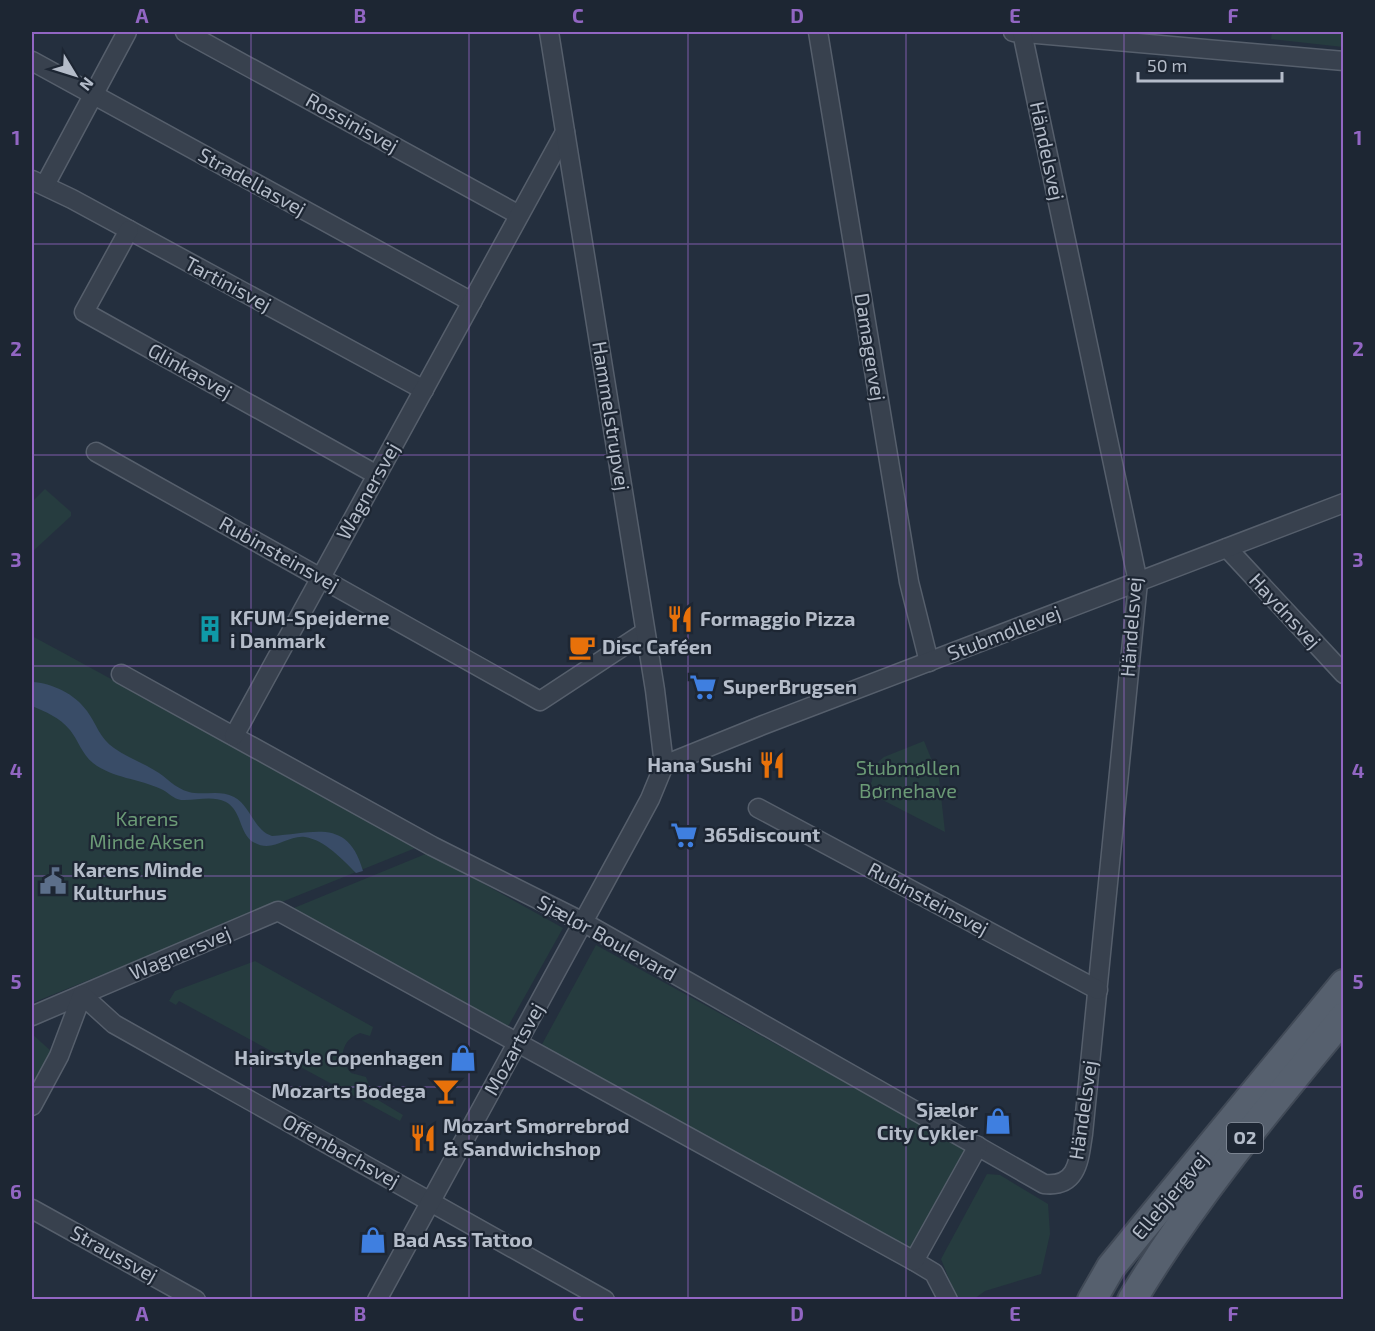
<svg xmlns="http://www.w3.org/2000/svg" width="1375" height="1331" font-family="'Exo 2',sans-serif">
	<style>
		.green { fill: #263c3f }
		.water { fill: #394c67 }
		.lines { fill: none; stroke-linecap: round; stroke-linejoin: round }
		.minor-casing { stroke: #565f6c; stroke-width: 21 }
		.primary-casing { stroke: #414a57; stroke-width: 32 }
		.minor { stroke: #38414e; stroke-width: 18 }
		.primary { stroke: #56606e; stroke-width: 28 }
		.grid { fill: none; stroke: #9266c3; stroke-width: 1.5; stroke-opacity: 0.55 }
		.labels { text-anchor: middle; stroke-width: 4.5; stroke-linejoin: round; paint-order: stroke }
		.shield { fill: #1d2633; stroke: #878f9c; stroke-width: 1.5 }
		.shield-label { font-size: 18px; font-weight: bold; fill: #b4bcc9 }
		.street-label { font-size: 20px; fill: #b4bcc9; stroke: #1d2633 }
		.poi-label { font-size: 20px; font-weight: bold; fill: #b4bcc9; stroke: #1d2633; text-anchor: start }
		.park-label { font-size: 20px; fill: #6b9a76; stroke: #1d2633 }
		.neatline { fill: none; stroke: #9266c3; stroke-width: 2 }
		.grid-label { font-size: 20px; text-anchor: middle; font-weight: bold; fill: #9266c3 }
	</style>
	<rect width="100%" height="100%" fill="#242f3e"/>
	<g class="green">
		<polygon points="1272,32 1343,32 1343,47 1271,39"/>
		<polygon points="45,489 71,512 71,516 32,552 32,502"/>
		<polygon points="32,636 69,656 418,847 32,1003"/>
		<polygon points="924,741 939,778 945,832 867,792 872,781 873,768 878,762 884,757"/>
		<polygon points="428,853 563,928 506,1030 289,910"/>
		<polygon points="596,945 968,1150 913,1252 540,1048"/>
		<path d="M255 961 373 1027 370 1036 360 1033C346 1039 343 1046 342 1061L351 1073 366 1077 373 1097 403 1115 400 1121 179 1001 176 1005 169 1001 175 991Z"/>
		<polygon points="32,1034 52,1052 34,1086 32,1085"/>
		<polygon points="987,1174 1000,1175 1048,1204 1050,1234 1041,1274 985,1291 974,1299 957,1299 941,1259"/>
	</g>
	<path class="water" d="M32 682C52 683 75 694 87 711 96 723 100 739 114 748 126 757 141 762 154 770 167 777 174 788 189 792 204 796 219 789 234 797 251 806 254 831 272 836 316 833 348 818 363 871L356 873C343 860 325 840 305 837 286 835 273 854 253 842 239 833 242 811 226 802 211 795 196 801 181 800 173 799 168 792 161 789 140 779 112 778 93 763 82 754 78 740 70 730 59 717 46 712 32 706Z"/>
	<g class="lines">
		<defs>
			<g id="minor">
				<polyline points="185,32 519,215"/>
				<polyline points="818,32 909,582 929,662"/>
				<polyline points="1013,32 1344,61"/>
				<polyline points="32,61 472,302"/>
				<polyline points="32,180 72,199 424,390"/>
				<polyline points="45,185 127,32"/>
				<polyline points="129,230 84,312 377,475"/>
				<polyline points="96,452 540,701 645,632"/>
				<polyline points="1227,548 1344,674"/>
				<path d="M121 674 432 846 583 922 1044 1184C1078 1188 1079 1159 1083 1134L1138 582 1022 32"/>
				<polyline points="234,736 565,132"/>
				<polyline points="664,765 763,725 1344,503"/>
				<polyline points="758,808 1098,990"/>
				<polyline points="32,1016 278,911 914,1261 934,1273 948,1300"/>
				<polyline points="32,1106 59,1056 82,995 114,1024 605,1300"/>
				<polyline points="32,1209 196,1300"/>
				<polyline points="914,1261 978,1146"/>
				<polyline points="377,1300 636,825 650,799 664,765 655,690 549,32"/>
			</g>
			<g id="primary">
				<polyline points="1092,1300 1111,1267 1138,1234 1344,984"/>
				<path d="M1132 1300C1193 1198 1269 1108 1344 1017"/>
			</g>
		</defs>
		<use href="#minor" class="minor-casing"/>
		<use href="#primary" class="primary-casing"/>
		<use href="#minor" class="minor"/>
		<use href="#primary" class="primary"/>
	</g>
	<path class="grid" d="M251 32V1300M469 32V1300M688 32V1300M906 32V1300M1124 32V1300M32 244H1344M32 455H1344M32 666H1344M32 876H1344M32 1087H1344"/>
	<defs>
		<symbol id="restaurant-bare" viewBox="-9 -9 18 18"><path d="M-5-6h1v4h1v-4h1v4h1v-4h1v5L-1.5 .5V6h-2V.5L-5-1ZM5-6V6H3V1.5H1.5Q1.5-4 5-6Z" fill="#e8710a" stroke="#1d2633" stroke-width="2.5" paint-order="stroke"/></symbol>
		<symbol id="building-bare" viewBox="-9 -9 18 18"><path d="M-4-6H4V6H1V3H-1V6H-4ZM-2.5-4.3h1.7v1.8h-1.7ZM.8-4.3h1.7v1.8H.8ZM-2.5-1h1.7V.8h-1.7ZM.8-1h1.7V.8H.8Z" fill="#0f9aa8" stroke="#1d2633" stroke-width="2.5" paint-order="stroke"/></symbol>
		<symbol id="cafe-bare" viewBox="-9 -9 18 18"><path d="M-5.5-4.5H6V0H3Q3 3.5 0 3.5H-2.5Q-5.5 3.5-5.5 0ZM3-3.2v2h1.7v-2ZM-6 4.5H4V6H-6Z" fill="#e8710a" stroke="#1d2633" stroke-width="2.5" paint-order="stroke"/></symbol>
		<symbol id="supermarket-bare" viewBox="-9 -9 18 18"><path d="M-6-5.5h2.5l.6 2H6L4.5 2H-2.5L-4.4-4H-6ZM-1.5 3.2a1.3 1.3 0 1 0 .1 0ZM3 3.2a1.3 1.3 0 1 0 .1 0Z" fill="#3f7fe0" stroke="#1d2633" stroke-width="2.5" paint-order="stroke"/></symbol>
		<symbol id="civic-bare" viewBox="-9 -9 18 18"><path d="M-.6-6.5H3V-4.5H.6V-3L4-1V1h2V6H-6V1h2V-1L-.6-3ZM-1.2 2.5V6h2.4V2.5Z" fill="#5c6f8a" stroke="#1d2633" stroke-width="2.5" paint-order="stroke"/></symbol>
		<symbol id="shop-bare" viewBox="-9 -9 18 18"><path d="M-5-2.5h2.3a2.7 3.5 0 0 1 5.4 0H5L5.5 6h-11ZM-1.5-2.5h3a1.5 2.3 0 0 0-3 0Z" fill="#3f7fe0" stroke="#1d2633" stroke-width="2.5" paint-order="stroke"/></symbol>
		<symbol id="bar-bare" viewBox="-9 -9 18 18"><path d="M-6-5H6L.8 .8V4.5H3.5V6h-7V4.5H-.8V.8Z" fill="#e8710a" stroke="#1d2633" stroke-width="2.5" paint-order="stroke"/></symbol>
	</defs>
	<g fill-rule="evenodd">
		<use href="#restaurant-bare" x="661" y="600" width="38" height="38"/>
		<use href="#building-bare" x="191" y="610" width="38" height="38"/>
		<use href="#cafe-bare" x="563" y="628" width="38" height="38"/>
		<use href="#supermarket-bare" x="684" y="668" width="38" height="38"/>
		<use href="#restaurant-bare" x="753" y="746" width="38" height="38"/>
		<use href="#supermarket-bare" x="665" y="816" width="38" height="38"/>
		<use href="#civic-bare" x="34" y="862" width="38" height="38"/>
		<use href="#shop-bare" x="444" y="1039" width="38" height="38"/>
		<use href="#bar-bare" x="427" y="1072" width="38" height="38"/>
		<use href="#shop-bare" x="979" y="1102" width="38" height="38"/>
		<use href="#restaurant-bare" x="404" y="1119" width="38" height="38"/>
		<use href="#shop-bare" x="354" y="1221" width="38" height="38"/>
	</g>
	<g class="labels">
		<rect class="shield" x="1227" y="1123" width="36" height="30" rx="4.5"/>
		<g class="shield-label">
			<text x="1245" y="1144">O2</text>
		</g>
		<g class="street-label">
			<text transform="translate(352 123) rotate(29)" y="7">Rossinisvej</text>
			<text transform="translate(1047 151) rotate(78)" y="7">Händelsvej</text>
			<text transform="translate(252 182) rotate(29)" y="7">Stradellasvej</text>
			<text transform="translate(228 284) rotate(28)" y="7">Tartinisvej</text>
			<text transform="translate(870 347) rotate(81)" y="7">Damagervej</text>
			<text transform="translate(190 371) rotate(29)" y="7">Glinkasvej</text>
			<text transform="translate(611 416) rotate(81)" y="7">Hammelstrupvej</text>
			<text transform="translate(368 491) rotate(-61)" y="7">Wagnersvej</text>
			<text transform="translate(279 554) rotate(29)" y="7">Rubinsteinsvej</text>
			<text transform="translate(1285 611) rotate(47)" y="7">Haydnsvej</text>
			<text transform="translate(1131 627) rotate(-86)" y="7">Händelsvej</text>
			<text transform="translate(1004 633) rotate(-21)" y="7">Stubmøllevej</text>
			<text transform="translate(928 899) rotate(28)" y="7">Rubinsteinsvej</text>
			<text transform="translate(607 938) rotate(29)" y="7">Sjælør Boulevard</text>
			<text transform="translate(180 953) rotate(-23)" y="7">Wagnersvej</text>
			<text transform="translate(514 1049) rotate(-61)" y="7">Mozartsvej</text>
			<text transform="translate(1083 1110) rotate(-82)" y="7">Händelsvej</text>
			<text transform="translate(341 1151) rotate(29)" y="7">Offenbachsvej</text>
			<text transform="translate(1170 1196) rotate(-50)" y="7">Ellebjergvej</text>
			<text transform="translate(114 1254) rotate(29)" y="7">Straussvej</text>
		</g>
		<g class="poi-label">
			<text x="230" y="625">KFUM-Spejderne<tspan x="230" dy="23">i Danmark</tspan></text>
			<text x="700" y="626">Formaggio Pizza</text>
			<text x="602" y="654">Disc Caféen</text>
			<text x="723" y="694">SuperBrugsen</text>
			<text x="752" y="772" text-anchor="end">Hana Sushi</text>
			<text x="704" y="842">365discount</text>
			<text x="73" y="877">Karens Minde<tspan x="73" dy="23">Kulturhus</tspan></text>
			<text x="443" y="1065" text-anchor="end">Hairstyle Copenhagen</text>
			<text x="426" y="1098" text-anchor="end">Mozarts Bodega</text>
			<text x="978" y="1117" text-anchor="end">Sjælør<tspan x="978" dy="23">City Cykler</tspan></text>
			<text x="443" y="1133">Mozart Smørrebrød<tspan x="443" dy="23">&amp; Sandwichshop</tspan></text>
			<text x="393" y="1247">Bad Ass Tattoo</text>
		</g>
		<g class="park-label">
			<text x="908" y="775">Stubmøllen<tspan x="908" dy="23">Børnehave</tspan></text>
			<text x="147" y="826">Karens<tspan x="147" dy="23">Minde Aksen</tspan></text>
		</g>
	</g>
	<rect width="1375" height="1331" fill="none" stroke="#1d2633" stroke-width="66"/>
	<g transform="translate(75 75) rotate(128)" stroke="#1d2633" stroke-width="4.5" paint-order="stroke">
	<path d="M0-4.5L10 22L0 15L-10 22Z" fill="#b4bcc9"/>
	<text y="-9" font-size="16" font-weight="bold" text-anchor="middle" fill="#b4bcc9">N</text>
	</g>
	<path d="M1138 72v9h144v-9" fill="none" stroke="#b4bcc9" stroke-width="3"/>
	<text x="1147" y="72" font-size="18" fill="#b4bcc9" stroke="#1d2633" stroke-width="4.5" paint-order="stroke">50 m</text>
	<rect x="33" y="33" width="1309" height="1265" class="neatline"/>
	<g class="grid-label">
		<text x="142" y="23">A</text>
		<text x="360" y="23">B</text>
		<text x="578" y="23">C</text>
		<text x="797" y="23">D</text>
		<text x="1015" y="23">E</text>
		<text x="1233" y="23">F</text>
		<text x="16" y="145">1</text>
		<text x="1358" y="145">1</text>
		<text x="16" y="356">2</text>
		<text x="1358" y="356">2</text>
		<text x="16" y="567">3</text>
		<text x="1358" y="567">3</text>
		<text x="16" y="778">4</text>
		<text x="1358" y="778">4</text>
		<text x="16" y="989">5</text>
		<text x="1358" y="989">5</text>
		<text x="16" y="1199">6</text>
		<text x="1358" y="1199">6</text>
		<text x="142" y="1321">A</text>
		<text x="360" y="1321">B</text>
		<text x="578" y="1321">C</text>
		<text x="797" y="1321">D</text>
		<text x="1015" y="1321">E</text>
		<text x="1233" y="1321">F</text>
	</g>
</svg>
